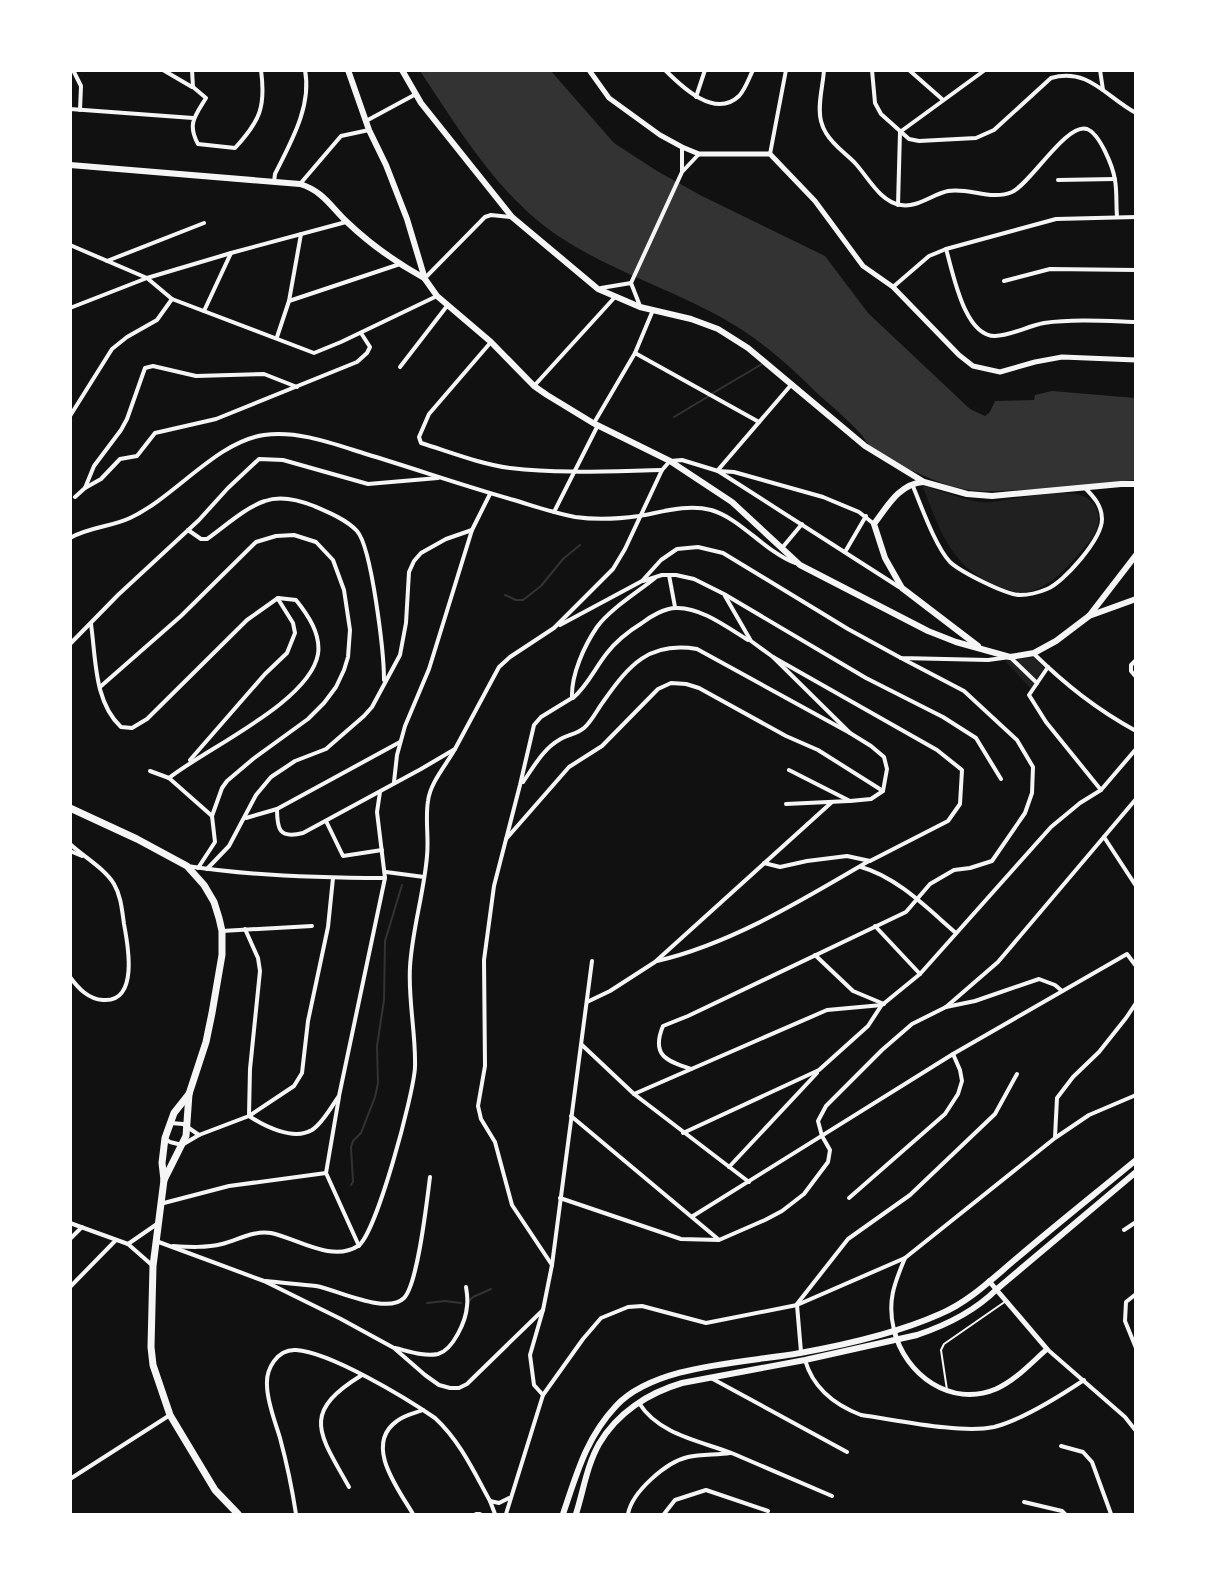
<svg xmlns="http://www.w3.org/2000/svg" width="1206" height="1585" font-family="Barlow,sans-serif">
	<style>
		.green { fill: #202020 }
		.water { fill: #333 }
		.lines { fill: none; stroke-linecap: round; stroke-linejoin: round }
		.stream { stroke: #333; stroke-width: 2 }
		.service { stroke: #f5f5f5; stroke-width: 2 }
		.minor { stroke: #f5f5f5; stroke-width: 4 }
		.tertiary { stroke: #f5f5f5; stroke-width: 5 }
		.secondary { stroke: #f5f5f5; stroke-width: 6 }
		.trunk { stroke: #f5f5f5; stroke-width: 7 }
	</style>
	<rect width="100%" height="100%" fill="#111"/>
	<g class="green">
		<path d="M922 485C941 491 961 499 980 502 1007 505 1086 475 1097 510 1101 523 1096 534 1088 543 1075 558 1062 575 1045 585 1037 590 1027 592 1019 594 1006 589 992 585 980 577 947 557 936 520 922 485Z"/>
		<polygon points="1034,657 1044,668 1031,689 1005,661"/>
	</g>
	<path class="water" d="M420 71H551L614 143 657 171 702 196 825 256 868 313 970 409 985 416 990 412 995 401 1034 400 1035 395 1052 391 1135 398V480C1096 484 1058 489 1018 490 997 491 976 493 955 487 937 483 883 459 870 446 866 442 863 436 859 432 847 419 833 407 819 395 801 377 783 360 762 344 694 291 603 275 537 220 488 179 455 123 420 71Z"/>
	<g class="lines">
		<g class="stream">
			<polyline points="713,393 762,364"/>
			<polyline points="674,417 709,396"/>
			<polyline points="505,595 516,600 523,600 541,586 563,559 580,545"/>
			<polyline points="351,1185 353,1182 351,1147 353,1141 361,1133 375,1097 378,1083 377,1046 384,1000 385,941 402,885"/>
			<polyline points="468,1302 473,1297 491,1289"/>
			<polyline points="427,1303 445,1301 461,1303"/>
		</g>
		<polyline class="service" points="947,1390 941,1350 944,1344 1006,1301"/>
		<g class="minor">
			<polyline points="73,70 81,86 80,110"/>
			<polyline points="163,70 192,87"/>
			<path d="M192 70 193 87 206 98C195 116 187 124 198 144L235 148C260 121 266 107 261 70"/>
			<path d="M665 70C682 87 715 119 739 96 745 90 749 78 753 70"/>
			<path d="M824 70C823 86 817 106 821 121 822 125 824 130 826 133 833 145 845 153 855 163 868 177 880 202 901 205 917 208 933 194 948 191 969 187 991 201 1012 192 1031 183 1067 122 1087 129 1100 134 1113 167 1115 180 1117 191 1116 205 1117 216"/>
			<path d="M872 70 875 103 881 114 909 139 919 141 976 138 994 130 1051 78C1088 67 1106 97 1136 113"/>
			<polyline points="909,70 942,99"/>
			<polyline points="1100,70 1103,90"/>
			<polyline points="696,97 705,70"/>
			<polyline points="70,109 193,118"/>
			<polyline points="366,121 416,94"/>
			<polyline points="770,154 786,70"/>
			<polyline points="682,171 682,147"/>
			<polyline points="1058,180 1115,179"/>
			<path d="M274 182 275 174C291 142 312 106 305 70"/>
			<polyline points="300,184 341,136 369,130"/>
			<polyline points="898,205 900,132 985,70"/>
			<polyline points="70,245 147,278 172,299 314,353 341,342 437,296"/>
			<path d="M946 249C953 272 964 336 995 336 1011 336 1027 326 1044 323 1074 319 1105 321 1136 322"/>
			<polyline points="107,261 204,223"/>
			<polyline points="425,278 485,217 491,215 511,217"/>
			<polyline points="1004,281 1050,269 1136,270"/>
			<polyline points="631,283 682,172 699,154"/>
			<polyline points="893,287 929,256 946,249 1056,219 1136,217"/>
			<polyline points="601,288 631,283 640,306"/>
			<polyline points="289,301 400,264"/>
			<polyline points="70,308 147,278 231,253 346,222"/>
			<polyline points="204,311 231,253"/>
			<polyline points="277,337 289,301 301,234"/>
			<path d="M491 342 429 414 419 437 421 443C450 452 480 464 510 468 560 474 612 471 662 470"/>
			<polyline points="635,353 759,422"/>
			<polyline points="400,367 447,306"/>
			<polyline points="534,386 615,297"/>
			<polyline points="70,416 112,349 127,337 157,320 172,299"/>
			<polyline points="594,423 635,353 653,310"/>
			<polyline points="718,470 791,385"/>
			<polyline points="718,471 899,587"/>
			<path d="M912 484C921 505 935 546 950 562 961 572 1006 595 1020 595 1028 595 1040 592 1047 589 1064 582 1102 539 1102 519 1102 506 1094 497 1085 488"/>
			<polyline points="85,488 94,466 121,430 127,419 145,368 153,366 196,376 264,374 297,387"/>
			<polyline points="75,497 85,488 101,479 120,459 137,456 155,433 216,419 357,362 367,353 370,347 361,333"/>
			<polyline points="554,512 598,425"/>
			<path d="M188 530 201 539H207C224 527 246 507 265 501 281 495 299 500 314 506 328 512 347 520 357 531 372 548 384 654 384 680"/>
			<path d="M70 538C89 527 111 527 130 518 175 497 216 442 264 435 298 430 334 444 366 454 416 469 464 486 514 500 534 506 554 513 575 517 596 520 618 519 639 516 662 512 687 504 711 510 740 518 764 551 795 563"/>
			<polyline points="782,548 802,524"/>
			<polyline points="845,552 866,516"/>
			<polyline points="669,575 675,607"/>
			<polyline points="643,581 662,575 676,575 694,579 724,594 866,678 943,717 976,738 1001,779"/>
			<polyline points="725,596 751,641 773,657 850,733 871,746 884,757 887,769 883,791 871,799 850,801 789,770"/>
			<path d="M91 624C96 659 94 702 121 727L132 728 147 719 247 620 278 598"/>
			<polyline points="560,625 642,581 661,560 677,549 698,547 723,553 848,629 901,658 988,660 1010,657 1037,683"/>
			<polyline points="70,644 118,595 199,520 228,488 259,459 283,460 368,484 438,478"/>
			<path d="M1034 654C1066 685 1096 709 1136 731"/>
			<polyline points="1136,660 1131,665 1131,671 1136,677"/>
			<polyline points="1048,667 1029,695 1046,722 1101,790"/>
			<polyline points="100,687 181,616 256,542 276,536 294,535 316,542 333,560 344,590 350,630 348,657 344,670 336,687 324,703 308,719 253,759 227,781 222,788 212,816"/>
			<path d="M573 698C588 685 595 668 607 653 617 640 629 631 642 623 651 616 665 608 676 608 701 607 728 628 748 640"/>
			<polyline points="190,760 265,674 287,653 295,633 293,623 278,599"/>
			<polyline points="150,771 169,778 212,816 215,842 198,868"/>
			<path d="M169 778C205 749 310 702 318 654 321 634 308 615 296 600L278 598"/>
			<polyline points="394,782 397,755 405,726 429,669 472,530 490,494"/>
			<path d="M523 782C533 768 543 749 559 740 567 735 577 734 584 728 592 721 597 710 603 702 629 665 649 641 697 649L850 733"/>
			<polyline points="786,804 849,801"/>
			<path d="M277 809C277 829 279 839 303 833L421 769 455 749 499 667 510 657 554 628 613 569 625 549 662 470 670 461 682 460 718 471 734 472 823 497 859 512 874 524"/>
			<polyline points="246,818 277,809 400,742"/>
			<polyline points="326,821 343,856 382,850"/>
			<polyline points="1104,837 1136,886"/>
			<polyline points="506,839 569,767 602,746 658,689 671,683 686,684 699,688 786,736 818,750 883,791"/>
			<path d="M70 844C84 857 104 868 114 884 121 896 122 910 124 924 128 945 139 1003 103 1000 88 999 78 988 70 977"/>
			<polyline points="70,851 82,856"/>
			<polyline points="764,863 780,867 807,861 847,856 870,861 948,821 960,804 962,770 937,750 773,657"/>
			<path d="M187 866C252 876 320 878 385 878"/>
			<path d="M861 867C897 877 928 909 956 933"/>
			<polyline points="207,869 229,846 256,795 271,777 295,761 326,749 364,716 372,707 400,655 406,623 409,572 414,561 421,553 446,539 472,530"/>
			<polyline points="386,872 424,877"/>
			<polyline points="875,926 920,974"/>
			<polyline points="245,929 258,958 260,971 250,1069 249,1115"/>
			<polyline points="222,931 312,926"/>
			<polyline points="815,955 853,991 884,1004"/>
			<path d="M657 961C731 944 804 899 869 861"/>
			<polyline points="587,1002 610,991 655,962 832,802"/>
			<polyline points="946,1007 975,1001 1039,979 1055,985 1062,991"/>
			<polyline points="582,1045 634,1094 749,1182"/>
			<path d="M691 1069C666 1061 651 1055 663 1026L688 1016 906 912 930 884 954 870 970 868 992 861 1025 813 1032 793 1033 767 1017 740 964 691 901 658"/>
			<polyline points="634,1094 827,1010 882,1005 920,974 1051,827 1080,803 1101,790 1136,749"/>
			<polyline points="249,1116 294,1086 302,1073 308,1021 328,927 333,878"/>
			<polyline points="571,1116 718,1239"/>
			<polyline points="171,1123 183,1124 199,1135"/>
			<polyline points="683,1133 819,1070 868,1026 881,1006"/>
			<polyline points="1055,1137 1057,1098 1073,1077 1099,1052 1126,1018 1136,1003"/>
			<path d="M166 1139 170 1142 182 1145 199 1135 249 1116C264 1126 293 1141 312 1130 323 1123 331 1107 339 1096L385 878 377 812 380 792"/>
			<polyline points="729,1167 817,1073"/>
			<polyline points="326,1173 359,1246"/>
			<polyline points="326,1173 339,1097"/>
			<polyline points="560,1198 681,1239 719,1240 765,1220 782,1211 804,1194 828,1162 830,1150 822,1136 818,1121 826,1106 882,1050 912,1024 946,1007 998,962 1136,799"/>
			<polyline points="849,1198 945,1114 958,1094 962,1081 960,1070 953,1054"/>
			<polyline points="160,1204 229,1186 326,1173"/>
			<polyline points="693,1216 953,1054 1127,954 1136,966"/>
			<polyline points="70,1223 128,1244 153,1266"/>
			<polyline points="1124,1230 1136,1222"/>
			<polyline points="70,1239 82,1227"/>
			<polyline points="156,1241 264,1281 341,1319 394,1348 425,1375 439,1385 450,1388 459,1388 467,1384 543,1310"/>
			<polyline points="128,1244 157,1224"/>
			<path d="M173 1246C189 1247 206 1248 222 1244 238 1240 254 1230 271 1233 296 1238 332 1263 358 1246 376 1235 414 1093 415 1067 416 1034 408 1000 410 967 412 930 424 893 427 856 429 838 425 819 428 801 430 783 446 765 455 749"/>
			<path d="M552 1265 512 1205 495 1142 481 1119 478 1106 485 1066 484 960 494 886 520 785 534 725 541 717 572 698C571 675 584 646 597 627 610 609 638 592 655 578"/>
			<path d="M266 1281C283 1283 300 1284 316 1286 338 1290 387 1315 404 1298 418 1284 427 1200 430 1177"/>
			<polyline points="70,1287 116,1240"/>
			<polyline points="1136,1294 1126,1302 1125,1321 1136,1348"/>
			<polyline points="797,1304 848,1239 910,1195 995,1114 1017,1074"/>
			<polyline points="797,1305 801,1352"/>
			<path d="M894 1330C887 1302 894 1284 905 1258"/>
			<path d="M395 1348C408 1351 424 1357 438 1354 453 1350 466 1321 467 1306 468 1300 467 1293 466 1287"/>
			<polyline points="1047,1349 1125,1417 1136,1431"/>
			<path d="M805 1360C813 1388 835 1405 861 1415 897 1420 961 1434 994 1427 1022 1420 1060 1396 1084 1380"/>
			<polyline points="711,1378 847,1452"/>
			<polyline points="543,1395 534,1385 530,1355 543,1310 552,1265 592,961"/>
			<path d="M639 1403C659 1435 701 1441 734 1454 767 1468 800 1482 832 1496"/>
			<polyline points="1061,1446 1083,1452 1092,1462 1111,1514"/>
			<polyline points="70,1479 170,1415"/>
			<path d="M349 1487C319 1433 300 1413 362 1375"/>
			<polyline points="490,1501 495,1514"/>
			<polyline points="1024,1502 1062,1511 1065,1514"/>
			<path d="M296 1514C292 1488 287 1464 280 1438 275 1421 267 1402 267 1385 266 1369 277 1349 296 1350 330 1352 406 1398 435 1418 460 1441 474 1472 490 1501L499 1503 509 1498"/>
			<path d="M413 1514C399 1490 363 1445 397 1421 404 1415 415 1413 423 1410"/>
			<polyline points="476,1514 480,1514"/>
			<polyline points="506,1514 543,1395 583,1339 601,1318 628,1307 642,1306 706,1323 797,1305 905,1258 1055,1138 1089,1115 1136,1095"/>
			<path d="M628 1514C632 1492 666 1462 688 1457 701 1454 717 1455 730 1453"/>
			<polyline points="664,1514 675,1500 706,1490 768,1511"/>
		</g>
		<g class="tertiary">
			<polyline points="589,70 609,98 660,135 682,147 699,154 770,154 815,201 863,266 893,287 959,355 973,366 1000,372 1035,362 1062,357 1136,360"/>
			<path d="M894 1330C905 1375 951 1408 996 1389 1016 1380 1031 1363 1047 1349L989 1281"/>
		</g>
		<g class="secondary">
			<polyline points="348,70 369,130 386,165 407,219 425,279 437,296 491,342 534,386 547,395 593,423 670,461 732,502 800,565 928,631 956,642 1010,657 1034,653 1056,641 1089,616 1136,555"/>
			<polyline points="402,70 421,103 512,217 598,289 640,307 691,319 718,329 748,348 865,446 924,482 967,494 992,496 1121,484 1136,484"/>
			<path d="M70 165 300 184C323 191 331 207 347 222 370 244 397 263 424 278"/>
			<path d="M923 482C899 484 887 507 874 524L885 558 902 588 978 646"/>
			<polyline points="1089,616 1136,599"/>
			<path d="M563 1514C577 1473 586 1438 616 1406 655 1364 746 1363 800 1353 844 1345 900 1332 940 1314 969 1302 993 1278 1017 1258 1056 1225 1096 1193 1136 1160"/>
			<path d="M576 1514C583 1492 587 1465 599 1444 617 1413 648 1393 682 1383L805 1360 917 1335C947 1325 975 1311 997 1289L1136 1172"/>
		</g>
		<g class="trunk">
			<polyline points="70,808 137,839 187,866 204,885 214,902 219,918 222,931 222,955 212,1013 206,1042 189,1094 186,1136 164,1180"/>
			<polyline points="189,1094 174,1113 165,1138 162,1163 164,1180 153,1266 151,1347 153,1365 170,1415 215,1490 238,1514"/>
		</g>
	</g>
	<rect width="1206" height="1585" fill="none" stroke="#ffffff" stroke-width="144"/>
</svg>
